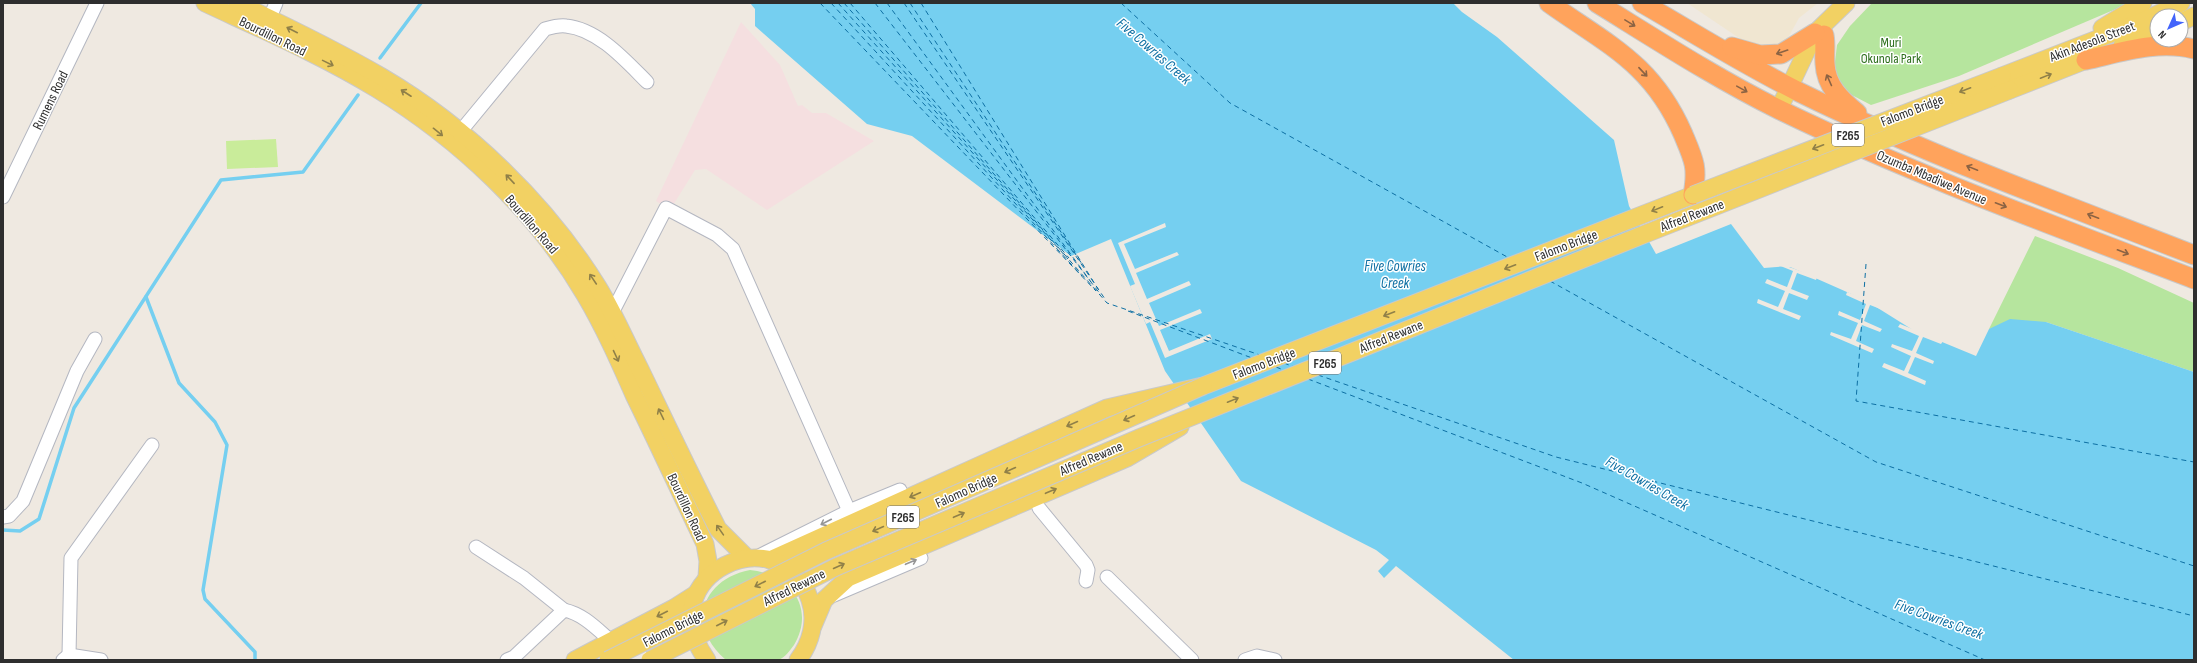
<svg xmlns="http://www.w3.org/2000/svg" width="2197" height="663" font-family="'Sofia Sans Condensed',sans-serif">
	<style>
		.education { fill: #f0e6d1 }
		.medical { fill: #f5dfe0 }
		.green { fill: #b6e59e }
		.pitch { fill: #c9ec9a }
		.water { fill: #75cff0 }
		.pier { fill: #efe9e1 }
		.lines { fill: none; stroke-linecap: round; stroke-linejoin: round }
		.stream { stroke: #75cff0; stroke-width: 3.5 }
		.ferry { stroke: #0d6fa3; stroke-width: 1; stroke-dasharray: 5 4; stroke-linecap: butt }
		.minor-casing { stroke: #b4b7c1; stroke-width: 15 }
		.major-casing { stroke: #c9c9c9; stroke-width: 19 }
		.highway-casing { stroke: #c9c9c9; stroke-width: 21 }
		.minor { stroke: #fff; stroke-width: 13 }
		.major { stroke: #f2d163; stroke-width: 17 }
		.highway { stroke: #ffa35c; stroke-width: 19 }
		.major-bridge-casing { stroke: #c9c9c9; stroke-width: 19; stroke-linecap: butt }
		.major-bridge { stroke: #f2d163; stroke-width: 17 }
		.oneway { stroke: #8c6343 }
		.oneway2 { stroke: #908048 }
		.oneway3 { stroke: #969696 }
		.labels { text-anchor: middle; stroke-width: 3; stroke-linejoin: round; paint-order: stroke }
		.shield { fill: #fff; stroke: #6d6d6d; stroke-width: 1 }
		.shield-label { font-size: 13px; font-weight: bold; fill: #2e2e2e }
		.street-label { font-size: 14px; fill: #2e2e2e; stroke: #fff }
		.park-label { font-size: 14px; fill: #2c6e1b; stroke: #fff }
		.water-label { font-size: 15px; font-style: italic; fill: #0d6fa3; stroke: #fff }
	</style>
	<rect width="100%" height="100%" fill="#efe9e1"/>
	<polygon class="education" points="1687,3 1818,3 1799,18 1789,36 1780,46 1774,48 1748,44"/>
	<polygon class="medical" points="741,22 780,65 798,106 802,105 812,113 826,113 874,141 767,210 706,169 695,170 670,210 656,201"/>
	<g class="green">
		<polygon points="1872,3 2130,3 1959,76 1871,105 1846,92 1834,70 1837,45 1850,26"/>
		<polygon points="2035,236 2118,268 2194,303 2194,372 2046,322 1989,329"/>
		<path d="M750 570C790 574 816 607 794 645 790 650 785 658 778 660 767 663 739 660 726 660 687 627 700 580 750 570Z"/>
	</g>
	<polygon class="pitch" points="276,139 278,167 227,169 226,141"/>
	<polygon class="water" points="750,3 1453,3 1462,12 1497,37 1614,140 1629,206 1656,254 1731,224 1764,268 1788,266 1865,300 1913,330 1976,356 1989,329 2010,319 2046,322 2194,372 2194,660 1514,660 1396,566 1384,578 1378,571 1389,560 1376,550 1241,481 1165,371 1111,239 1071,256 912,136 867,124 755,26 755,9"/>
	<g class="pier">
		<polygon points="1165,223 1166,227 1124,244 1135,269 1177,252 1179,255 1136,273 1147,299 1189,281 1191,285 1149,303 1159,326 1200,309 1202,313 1160,330 1169,351 1210,334 1212,339 1165,358 1150,322 1146,324 1130,286 1135,284 1118,243"/>
		<polygon points="1787,264 1795,267 1789,267 1792,268 1817,277 1816,280 1797,273 1791,289 1809,296 1807,300 1789,293 1783,309 1801,316 1799,320 1757,303 1758,299 1778,307 1785,291 1765,283 1767,279 1787,287 1793,271 1778,265"/>
		<polygon points="1847,292 1867,299 1863,299 1870,301 1888,312 1870,305 1864,321 1882,329 1880,332 1862,325 1856,341 1874,349 1872,353 1830,335 1831,332 1851,339 1858,323 1838,315 1839,311 1860,320 1866,304 1846,295"/>
		<polygon points="1900,324 1943,341 1941,344 1923,337 1916,353 1934,361 1933,364 1915,357 1908,373 1926,381 1925,385 1882,367 1884,363 1904,371 1911,356 1891,347 1892,344 1912,351 1919,336 1898,327"/>
	</g>
	<g class="lines">
		<g class="stream">
			<polyline points="380,58 421,3"/>
			<polyline points="146,297 179,383 215,422 227,445 203,590 205,599 255,652 255,660"/>
			<polyline points="3,530 20,531 39,519 74,408 221,180 303,172 358,95"/>
		</g>
		<g class="ferry">
			<polyline points="820,3 1096,291"/>
			<polyline points="831,3 1082,276"/>
			<polyline points="838,3 1068,259"/>
			<polyline points="844,3 1107,303 1260,355"/>
			<polyline points="850,3 1069,258"/>
			<polyline points="875,3 1101,295"/>
			<polyline points="887,3 1091,282"/>
			<polyline points="904,3 1105,299"/>
			<polyline points="910,3 1082,264"/>
			<polyline points="921,3 1098,289"/>
			<polyline points="1121,3 1230,103 1509,258"/>
			<polyline points="1866,264 1856,401 2194,462"/>
			<polyline points="1550,281 1876,462 2194,566"/>
			<polyline points="1128,311 1252,358"/>
			<polyline points="1284,363 1294,367"/>
			<polyline points="1276,367 1286,371"/>
			<polyline points="1318,375 1556,457 2194,616"/>
			<polyline points="1308,379 1582,483 1985,660"/>
		</g>
		<defs>
			<g id="minor">
				<polyline points="266,27 276,3"/>
				<path d="M460 132 545 29C552 27 559 25 566 26 598 29 626 61 647 82"/>
				<polyline points="3,197 97,3"/>
				<polyline points="606,316 612,313 666,208 717,235 733,249 849,511"/>
				<polyline points="1039,508 1086,565 1088,570 1086,581"/>
				<polyline points="3,517 9,516 23,501 77,371 95,339"/>
				<polyline points="476,547 524,578 564,610"/>
				<polyline points="757,557 849,511 900,490"/>
				<polyline points="1107,577 1192,660"/>
				<polyline points="834,595 921,558"/>
				<polyline points="69,655 71,558 152,445"/>
				<polyline points="63,660 69,655 101,660"/>
				<path d="M507 660 514 657 564 610C583 614 596 628 611 641"/>
				<polyline points="1245,660 1257,656 1275,660"/>
			</g>
			<g id="major">
				<path d="M205 3C263 30 323 56 377 89 459 139 536 211 585 295 604 327 619 361 634 395 658 444 681 494 705 544L708 561 707 577"/>
				<path d="M237 3C286 26 335 50 382 77 467 127 546 203 598 287 614 313 626 342 640 369 666 423 691 476 718 529L747 558"/>
				<polyline points="2181,22 2194,16"/>
				<polyline points="2102,28 2143,3"/>
				<polyline points="2122,46 2157,33"/>
				<polyline points="2002,76 2141,22 2181,3"/>
				<polyline points="2010,90 2099,55"/>
				<polyline points="1779,109 1815,33 1846,3"/>
				<polyline points="770,560 1107,408 1203,386 1693,195"/>
				<polyline points="813,626 824,600 848,578 1127,458 1180,427"/>
				<polyline points="575,660 674,608 696,594"/>
				<path d="M707 660C646 575 781 513 810 600 817 621 811 643 798 660"/>
			</g>
			<g id="highway">
				<path d="M1549 3C1608 45 1652 63 1683 134 1694 160 1698 167 1693 195"/>
				<path d="M1597 3C1657 40 1717 79 1780 110 1914 175 2055 226 2194 279"/>
				<path d="M1642 3C1694 33 1745 65 1799 92 1927 155 2061 203 2194 255"/>
				<path d="M1824 35C1826 45 1824 54 1825 64 1826 86 1841 100 1857 113"/>
				<polyline points="1732,47 1760,55 1781,54 1815,33"/>
				<path d="M2086 60C2122 52 2158 40 2194 49"/>
			</g>
		</defs>
		<use href="#minor" class="minor-casing"/>
		<use href="#major" class="major-casing"/>
		<use href="#highway" class="highway-casing"/>
		<use href="#minor" class="minor"/>
		<use href="#major" class="major"/>
		<use href="#highway" class="highway"/>
		<defs>
			<g id="major-bridge">
				<polyline points="1693,195 2002,76"/>
				<polyline points="608,660 826,551 1203,386"/>
				<polyline points="650,660 836,567 1139,438 1645,234 2010,90"/>
			</g>
		</defs>
		<use href="#major-bridge" class="major-bridge-casing"/>
		<use href="#major-bridge" class="major-bridge"/>
	</g>
	<defs><path id="oneway-shaft" d="M-6 0H5M1.5-3L5.5 0L1.5 3" fill="none" stroke-width="1.6" stroke-linecap="round" stroke-linejoin="round"/></defs>
	<g class="oneway">
		<use href="#oneway-shaft" transform="translate(1630 23) rotate(31)"/>
		<use href="#oneway-shaft" transform="translate(1782 52) rotate(161)"/>
		<use href="#oneway-shaft" transform="translate(1643 72) rotate(47)"/>
		<use href="#oneway-shaft" transform="translate(1829 80) rotate(-114)"/>
		<use href="#oneway-shaft" transform="translate(1742 89) rotate(29)"/>
		<use href="#oneway-shaft" transform="translate(1972 168) rotate(-158)"/>
		<use href="#oneway-shaft" transform="translate(2001 205) rotate(21)"/>
		<use href="#oneway-shaft" transform="translate(2093 216) rotate(-159)"/>
		<use href="#oneway-shaft" transform="translate(2123 252) rotate(21)"/>
	</g>
	<g class="oneway2">
		<use href="#oneway-shaft" transform="translate(292 30) rotate(-153)"/>
		<use href="#oneway-shaft" transform="translate(328 63) rotate(26)"/>
		<use href="#oneway-shaft" transform="translate(2046 76) rotate(-22)"/>
		<use href="#oneway-shaft" transform="translate(1965 90) rotate(159)"/>
		<use href="#oneway-shaft" transform="translate(406 93) rotate(-147)"/>
		<use href="#oneway-shaft" transform="translate(438 132) rotate(39)"/>
		<use href="#oneway-shaft" transform="translate(1818 147) rotate(159)"/>
		<use href="#oneway-shaft" transform="translate(510 179) rotate(-133)"/>
		<use href="#oneway-shaft" transform="translate(1657 209) rotate(158)"/>
		<use href="#oneway-shaft" transform="translate(1510 267) rotate(159)"/>
		<use href="#oneway-shaft" transform="translate(593 279) rotate(-124)"/>
		<use href="#oneway-shaft" transform="translate(1389 314) rotate(159)"/>
		<use href="#oneway-shaft" transform="translate(616 356) rotate(65)"/>
		<use href="#oneway-shaft" transform="translate(1233 400) rotate(-22)"/>
		<use href="#oneway-shaft" transform="translate(661 414) rotate(-116)"/>
		<use href="#oneway-shaft" transform="translate(1129 418) rotate(156)"/>
		<use href="#oneway-shaft" transform="translate(1072 424) rotate(156)"/>
		<use href="#oneway-shaft" transform="translate(1010 470) rotate(156)"/>
		<use href="#oneway-shaft" transform="translate(1051 491) rotate(-23)"/>
		<use href="#oneway-shaft" transform="translate(915 495) rotate(156)"/>
		<use href="#oneway-shaft" transform="translate(959 515) rotate(-23)"/>
		<use href="#oneway-shaft" transform="translate(878 529) rotate(156)"/>
		<use href="#oneway-shaft" transform="translate(720 530) rotate(-125)"/>
		<use href="#oneway-shaft" transform="translate(839 566) rotate(-24)"/>
		<use href="#oneway-shaft" transform="translate(760 584) rotate(153)"/>
		<use href="#oneway-shaft" transform="translate(662 614) rotate(153)"/>
		<use href="#oneway-shaft" transform="translate(722 623) rotate(-27)"/>
	</g>
	<g class="oneway3">
		<use href="#oneway-shaft" transform="translate(826 522) rotate(153)"/>
		<use href="#oneway-shaft" transform="translate(911 562) rotate(-23)"/>
	</g>
	<g class="labels">
		<g class="shield">
			<rect x="1832" y="124" width="32" height="22" rx="3"/>
			<rect x="1309" y="352" width="32" height="22" rx="3"/>
			<rect x="887" y="506" width="32" height="22" rx="3"/>
		</g>
		<g class="shield-label">
			<text x="1848" y="140">F265</text>
			<text x="1325" y="368">F265</text>
			<text x="903" y="522">F265</text>
		</g>
		<g class="street-label">
			<text transform="translate(273 36) rotate(26)" y="5">Bourdillon Road</text>
			<text transform="translate(2092 41) rotate(-21)" y="5">Akin Adesola Street</text>
			<text transform="translate(50 100) rotate(-64)" y="5">Rumens Road</text>
			<text transform="translate(1912 110) rotate(-21)" y="5">Falomo Bridge</text>
			<text transform="translate(1932 177) rotate(23)" y="5">Ozumba Mbadiwe Avenue</text>
			<text transform="translate(1692 215) rotate(-21)" y="5">Alfred Rewane</text>
			<text transform="translate(532 224) rotate(49)" y="5">Bourdillon Road</text>
			<text transform="translate(1566 245) rotate(-21)" y="5">Falomo Bridge</text>
			<text transform="translate(1391 336) rotate(-22)" y="5">Alfred Rewane</text>
			<text transform="translate(1264 363) rotate(-21)" y="5">Falomo Bridge</text>
			<text transform="translate(1091 458) rotate(-23)" y="5">Alfred Rewane</text>
			<text transform="translate(966 490) rotate(-24)" y="5">Falomo Bridge</text>
			<text transform="translate(687 507) rotate(65)" y="5">Bourdillon Road</text>
			<text transform="translate(794 587) rotate(-26)" y="5">Alfred Rewane</text>
			<text transform="translate(673 628) rotate(-27)" y="5">Falomo Bridge</text>
		</g>
		<g class="park-label">
			<text x="1891" y="47">Muri<tspan x="1891" dy="16">Okunola Park</tspan></text>
		</g>
		<g class="water-label">
			<text transform="translate(1154 51) rotate(41)" y="5">Five Cowries Creek</text>
			<text x="1395" y="271">Five Cowries<tspan x="1395" dy="17">Creek</tspan></text>
			<text transform="translate(1647 483) rotate(30)" y="5">Five Cowries Creek</text>
			<text transform="translate(1939 619) rotate(20)" y="5">Five Cowries Creek</text>
		</g>
	</g>
	<rect width="2197" height="663" fill="none" stroke="#2e2e2e" stroke-width="8"/>
	<g transform="translate(2169 28) rotate(225)"><circle r="19" fill="#ffffff" stroke="#ababab"/>
	<path d="M0-3L7 15L0 10L-7 15Z" fill="#4264fb"/>
	<text y="-6" font-size="11" font-weight="bold" text-anchor="middle" fill="#2e2e2e">N</text>
	</g>
</svg>
